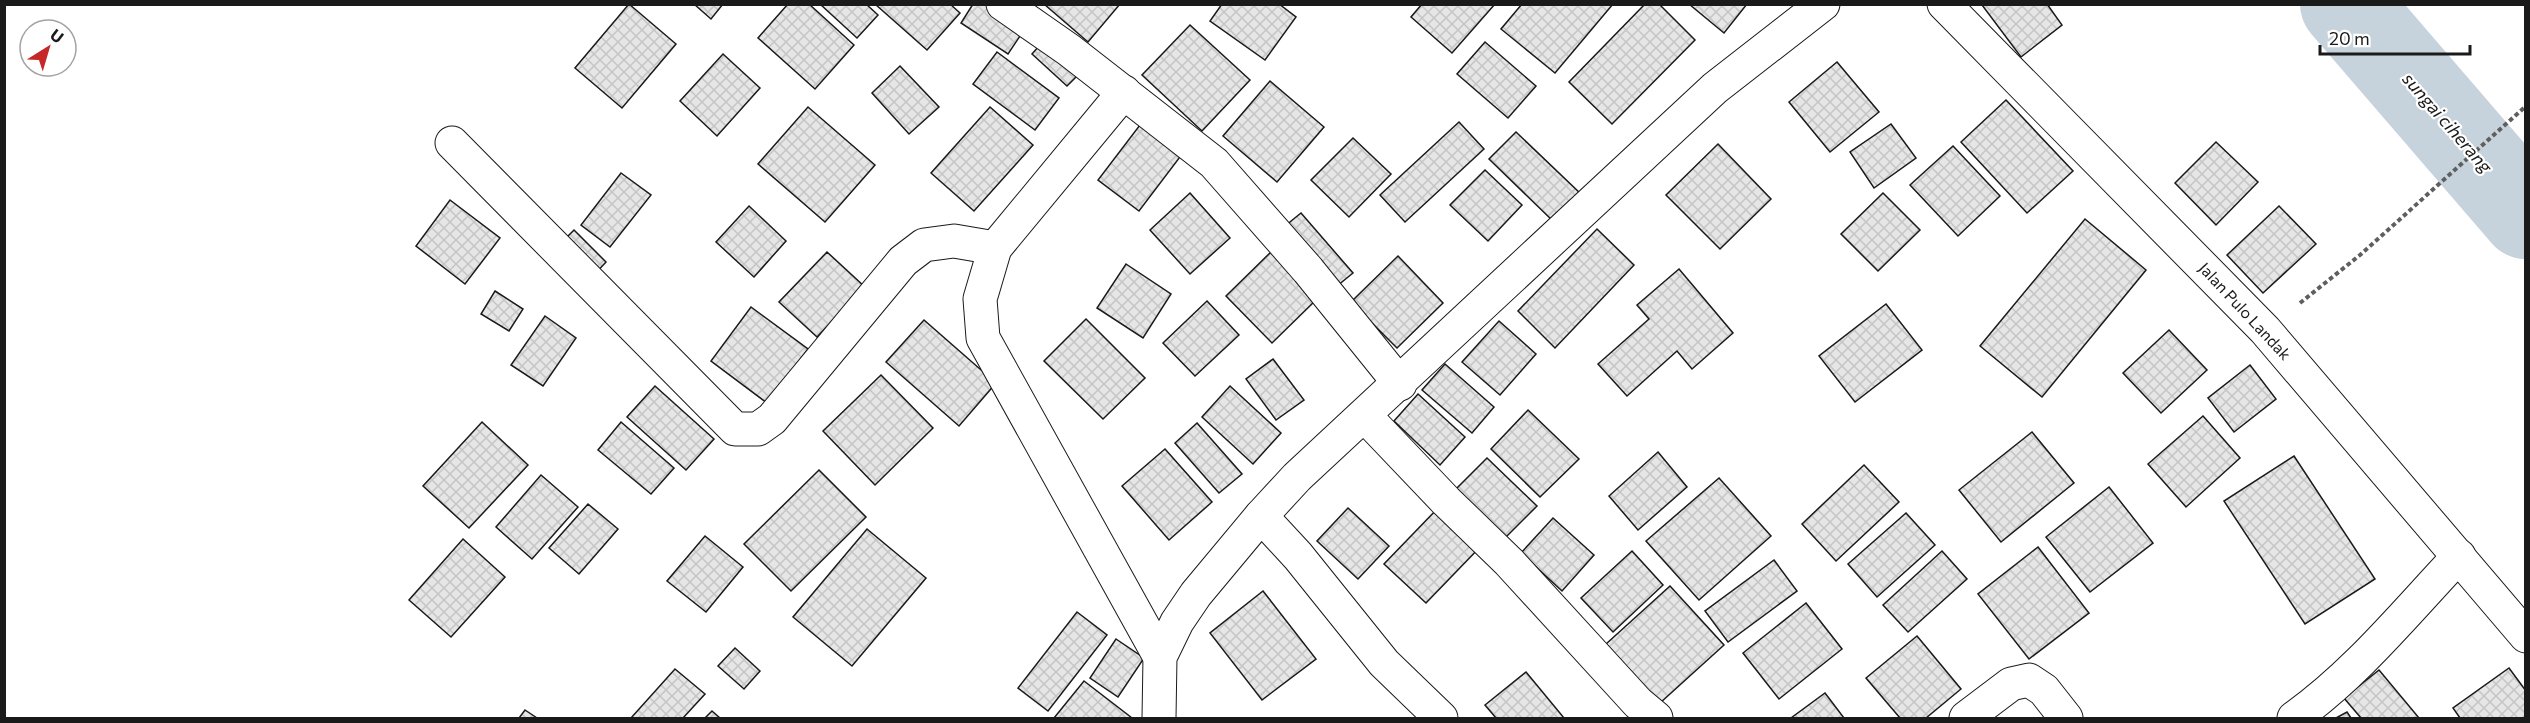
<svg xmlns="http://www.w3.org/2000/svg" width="2530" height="723" font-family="Commissioner,sans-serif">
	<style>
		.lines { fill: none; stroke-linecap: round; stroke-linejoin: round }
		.river { stroke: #c6d2dc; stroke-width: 90 }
		.building { fill: url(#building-cross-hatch); stroke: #1a1a1a; stroke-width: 1.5 }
		.minor-casing { stroke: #1a1a1a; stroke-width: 35 }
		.path { stroke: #5f5f5f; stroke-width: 4; stroke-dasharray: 4.5 3; stroke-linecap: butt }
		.minor { stroke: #fff; stroke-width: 33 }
		.labels { text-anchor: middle; stroke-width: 4.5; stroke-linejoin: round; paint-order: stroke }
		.street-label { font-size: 16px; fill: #1a1a1a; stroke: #fff }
		.water-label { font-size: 18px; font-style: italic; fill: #1a1a1a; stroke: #fff }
	</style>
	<defs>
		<pattern id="building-cross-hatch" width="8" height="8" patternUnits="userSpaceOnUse" patternTransform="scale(1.5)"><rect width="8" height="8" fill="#e6e6e6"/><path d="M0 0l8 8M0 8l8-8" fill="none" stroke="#c5c5c5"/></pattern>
	</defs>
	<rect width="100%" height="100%" fill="#fff"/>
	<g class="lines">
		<polyline class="river" points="2345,4 2526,214"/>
	</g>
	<g class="building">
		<polygon points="629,4 676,44 622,108 575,68"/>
		<polygon points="694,4 723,4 711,19"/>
		<polygon points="788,4 809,4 854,45 815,89 758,38"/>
		<polygon points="820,4 866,4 878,15 857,38"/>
		<polygon points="875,4 950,4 960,13 927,50"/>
		<polygon points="973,4 986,4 1024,30 1008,54 961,23"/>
		<polygon points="1044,4 1120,4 1088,42"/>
		<polygon points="1222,4 1279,4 1296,17 1265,60 1210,21"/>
		<polygon points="1422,4 1495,4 1452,53 1411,17"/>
		<polygon points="1522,4 1613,4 1555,73 1501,29"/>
		<polygon points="1645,4 1659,4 1695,40 1612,124 1569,82"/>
		<polygon points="1689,4 1747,4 1724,33"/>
		<polygon points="2047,4 2062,25 2021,57 1982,5"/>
		<polygon points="1190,25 1250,80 1202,131 1142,75"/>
		<polygon points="1047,37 1083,70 1067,86 1032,54"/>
		<polygon points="1485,42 1536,86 1508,118 1457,74"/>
		<polygon points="997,52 1059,98 1035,130 973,84"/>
		<polygon points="723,54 760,88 717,136 680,101"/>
		<polygon points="1837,62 1879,112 1830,152 1789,102"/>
		<polygon points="900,66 939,107 909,134 872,93"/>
		<polygon points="1270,81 1324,127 1277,182 1223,136"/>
		<polygon points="2006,100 2073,171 2027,213 1961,142"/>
		<polygon points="808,107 875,165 825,222 758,164"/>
		<polygon points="990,107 1033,145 974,211 931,173"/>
		<polygon points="1143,121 1183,153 1139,211 1098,180"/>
		<polygon points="1459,122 1484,149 1405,222 1380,195"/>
		<polygon points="1891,124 1916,158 1874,188 1850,152"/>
		<polygon points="1516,132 1582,195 1555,223 1489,159"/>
		<polygon points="1353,138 1391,174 1349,217 1311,180"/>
		<polygon points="2216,142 2258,182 2216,225 2175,183"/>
		<polygon points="1718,144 1771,199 1720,249 1666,195"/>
		<polygon points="1953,146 2000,196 1958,236 1910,185"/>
		<polygon points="1485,170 1522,205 1488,241 1450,205"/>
		<polygon points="621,173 651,195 610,247 581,225"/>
		<polygon points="1190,193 1230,238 1190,274 1150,230"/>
		<polygon points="1883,193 1920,230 1878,271 1841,234"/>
		<polygon points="450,200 500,238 465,284 416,246"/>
		<polygon points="749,206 786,241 754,277 716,242"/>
		<polygon points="2279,206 2316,244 2263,293 2227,255"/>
		<polygon points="1301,213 1353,273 1337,286 1285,226"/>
		<polygon points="2085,219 2146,270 2042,397 1980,346"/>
		<polygon points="1597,229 1634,265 1555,348 1518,311"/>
		<polygon points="574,230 606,262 593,276 560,244"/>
		<polygon points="1273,250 1319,297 1272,343 1226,296"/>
		<polygon points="827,252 865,287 817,337 779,302"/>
		<polygon points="1398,256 1443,303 1397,348 1351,302"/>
		<polygon points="1126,264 1171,294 1143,338 1097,308"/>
		<polygon points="1679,269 1733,333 1692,369 1677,351 1627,396 1598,364 1649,319 1637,305"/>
		<polygon points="495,291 523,309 509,331 481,314"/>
		<polygon points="1207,301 1239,335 1195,376 1163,343"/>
		<polygon points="1886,304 1922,350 1855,402 1819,356"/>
		<polygon points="751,307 808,349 767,403 711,361"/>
		<polygon points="545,316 576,338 543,386 511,365"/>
		<polygon points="1086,319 1145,378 1103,419 1044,361"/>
		<polygon points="924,320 996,383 959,426 886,362"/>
		<polygon points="1499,321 1536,354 1500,395 1462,362"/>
		<polygon points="2169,330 2207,370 2161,413 2123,373"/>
		<polygon points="1273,359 1304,400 1276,420 1246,379"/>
		<polygon points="1445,364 1494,407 1472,433 1422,390"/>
		<polygon points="2250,365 2276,399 2234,432 2208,398"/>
		<polygon points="881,375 933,428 875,485 823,431"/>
		<polygon points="655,386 714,439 686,470 627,417"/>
		<polygon points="1230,386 1281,433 1253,464 1202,417"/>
		<polygon points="1418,394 1465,437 1440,465 1394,421"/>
		<polygon points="1528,410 1579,459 1540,497 1491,449"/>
		<polygon points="2203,416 2240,458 2186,507 2148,464"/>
		<polygon points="482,422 528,465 469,528 423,486"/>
		<polygon points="621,422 674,468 651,494 598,450"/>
		<polygon points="1197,423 1242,474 1219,493 1175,443"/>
		<polygon points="2032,432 2074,483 2001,542 1959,490"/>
		<polygon points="1165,449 1212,502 1169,540 1122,486"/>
		<polygon points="1658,452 1687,487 1638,530 1609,496"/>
		<polygon points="2294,456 2375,579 2305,624 2224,501"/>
		<polygon points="1487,458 1537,506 1504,539 1454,491"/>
		<polygon points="1864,465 1899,502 1836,561 1802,524"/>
		<polygon points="819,470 866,517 791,591 744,544"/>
		<polygon points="541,475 578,507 532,559 496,527"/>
		<polygon points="1719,478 1771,536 1699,600 1646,541"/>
		<polygon points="2109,487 2153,543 2090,592 2046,537"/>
		<polygon points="588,504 618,529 579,574 549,548"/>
		<polygon points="1439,507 1481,546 1426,603 1384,564"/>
		<polygon points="1348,508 1389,546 1358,579 1317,541"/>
		<polygon points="1906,513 1935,545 1877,597 1848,564"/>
		<polygon points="1553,518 1594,555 1562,591 1521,553"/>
		<polygon points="867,529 926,578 852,666 793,617"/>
		<polygon points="705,536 743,567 706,612 667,581"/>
		<polygon points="463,539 505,577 451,637 409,600"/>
		<polygon points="2038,547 2089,613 2029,659 1978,594"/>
		<polygon points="1632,551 1663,585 1613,632 1581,598"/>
		<polygon points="1942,551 1967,579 1908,632 1883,605"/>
		<polygon points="1774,560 1797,591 1728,642 1705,611"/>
		<polygon points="1670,586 1724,645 1660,703 1606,644"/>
		<polygon points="1263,591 1316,659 1262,700 1210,633"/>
		<polygon points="1806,603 1842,649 1779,699 1743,653"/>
		<polygon points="1077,612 1107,635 1048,711 1018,688"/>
		<polygon points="1917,636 1961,689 1926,718 1900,718 1866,678"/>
		<polygon points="1116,639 1144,658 1118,697 1090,678"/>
		<polygon points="735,648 760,671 744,689 718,666"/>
		<polygon points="2509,668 2526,691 2526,718 2460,718 2453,708"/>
		<polygon points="675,669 705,694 683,718 631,718"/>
		<polygon points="2379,670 2419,718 2361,718 2344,698"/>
		<polygon points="1526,672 1564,718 1496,718 1485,705"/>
		<polygon points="1084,681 1132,718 1054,718"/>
		<polygon points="1825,693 1844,718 1791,718"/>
		<polygon points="525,710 537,718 519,718"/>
		<polygon points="712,711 720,718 705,718"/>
		<polygon points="2347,712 2351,718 2336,718"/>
	</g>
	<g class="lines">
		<defs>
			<g id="minor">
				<polyline points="1003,4 1069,50 1214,163 1308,270 1400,384"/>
				<polyline points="1944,4 2265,330 2526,636"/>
				<polyline points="1124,92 995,248 980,299 983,338 1160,657"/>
				<polyline points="452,143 735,429 758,429 772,419 903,261 924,245 954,241 995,248"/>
				<polyline points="1365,416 1446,501 1509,562 1638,703 1656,718"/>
				<polyline points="1261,516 1298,556 1384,663 1441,718"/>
				<polyline points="1159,718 1160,657 1177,622 1196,594 1261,516 1297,477 1715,88 1823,4"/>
				<polyline points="1966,718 2011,684 2029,680 2044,690 2066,718"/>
				<path d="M2294 718C2356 674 2406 612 2459 556"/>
			</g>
		</defs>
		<use href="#minor" class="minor-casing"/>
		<polyline class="path" points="2300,303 2360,255 2526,106"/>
		<use href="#minor" class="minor"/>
	</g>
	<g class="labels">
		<g class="street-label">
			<text transform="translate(2245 311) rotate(47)" y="6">Jalan Pulo Landak</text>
		</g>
		<g class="water-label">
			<text transform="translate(2447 123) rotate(49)" y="6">sungai ciherang</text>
		</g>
	</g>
	<rect width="2530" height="723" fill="none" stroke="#1a1a1a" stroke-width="12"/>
	<g transform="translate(48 48) rotate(37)"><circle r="28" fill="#ffffff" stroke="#a3a3a3" stroke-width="1.5"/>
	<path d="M0-4.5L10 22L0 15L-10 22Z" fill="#c62828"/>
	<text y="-9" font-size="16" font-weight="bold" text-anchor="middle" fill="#1a1a1a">U</text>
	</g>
	<path d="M2320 45v9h150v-9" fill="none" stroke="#1a1a1a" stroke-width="3"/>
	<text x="2329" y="45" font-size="18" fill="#1a1a1a" stroke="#ffffff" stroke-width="4.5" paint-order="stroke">20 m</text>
</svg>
